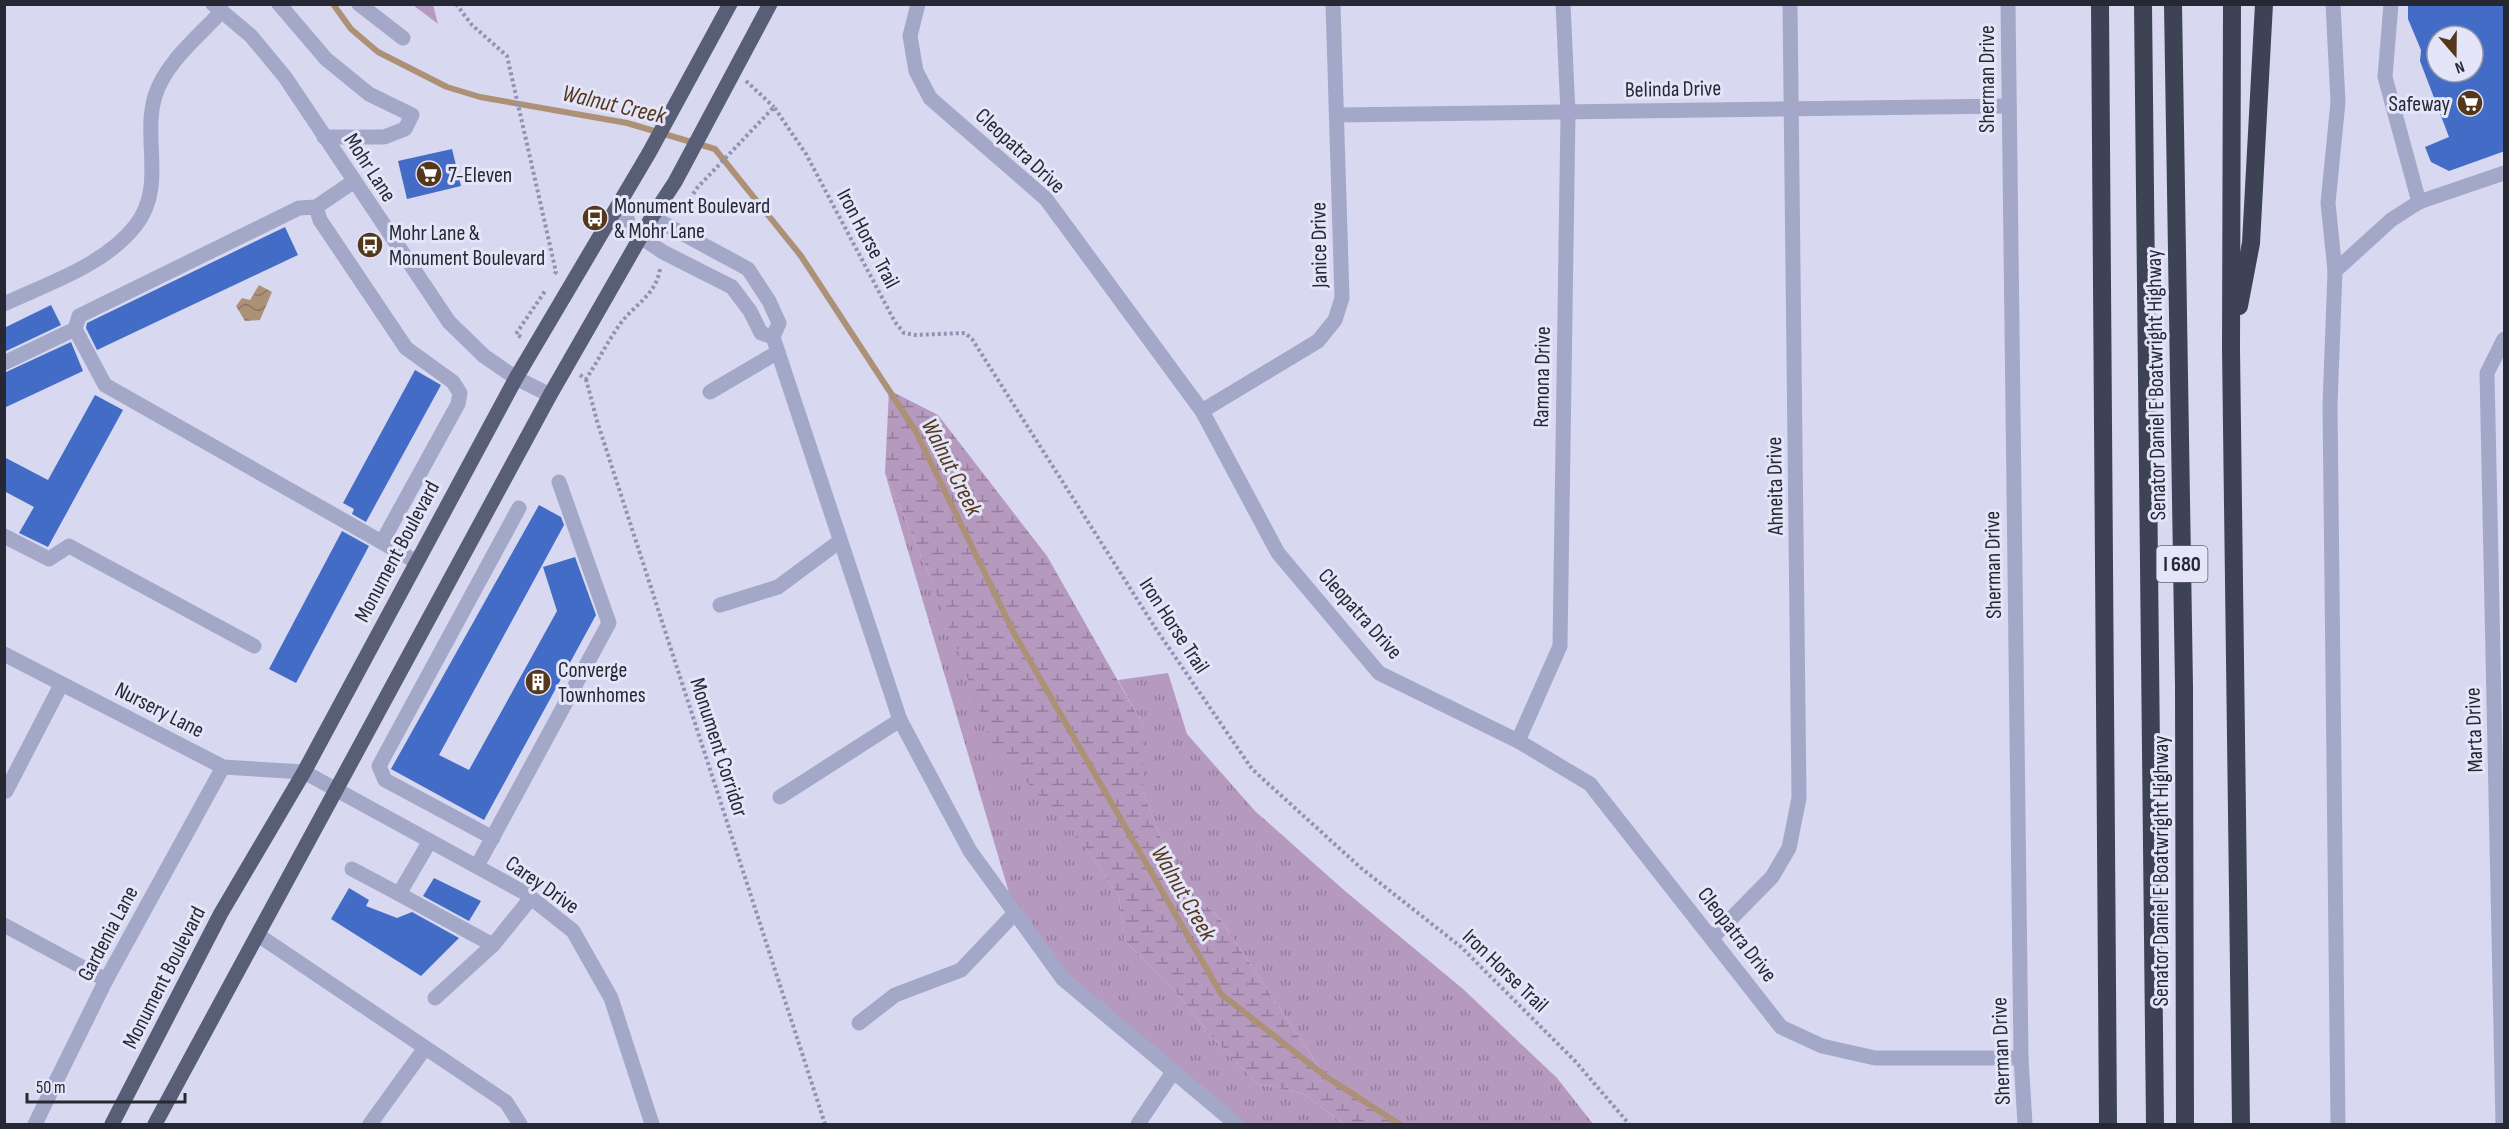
<svg xmlns="http://www.w3.org/2000/svg" width="2509" height="1129" font-family="'Sofia Sans Condensed',sans-serif">
	<style>
		.grass { fill: url(#grass-tufts) }
		.wetland { fill: url(#wetland-marsh) }
		.water { fill: url(#water-waves) }
		.lines { fill: none; stroke-linecap: round; stroke-linejoin: round }
		.stream { stroke: #ad9177; stroke-width: 6 }
		.building { fill: #426cc5; fill-rule: evenodd }
		.path { stroke: #8f94b4; stroke-width: 4; stroke-dasharray: 3 3; stroke-linecap: butt }
		.minor { stroke: #a4a8c8; stroke-width: 15 }
		.major { stroke: #575e76; stroke-width: 15 }
		.highway { stroke: #3d4355; stroke-width: 18 }
		.labels { text-anchor: middle; stroke-width: 6; stroke-linejoin: round; paint-order: stroke }
		.shield { fill: #e4e5f9; stroke: #5f616f; stroke-width: 1.5 }
		.shield-label { font-size: 21px; font-weight: bold; fill: #262934 }
		.street-label { font-size: 22px; fill: #262934; stroke: #e4e5f9 }
		.poi-label { font-size: 22px; fill: #262934; stroke: #e4e5f9; text-anchor: start }
		.water-label { font-size: 24px; font-style: italic; fill: #55381c; stroke: #e4e5f9 }
	</style>
	<defs>
		<pattern id="grass-tufts" width="24" height="20" patternUnits="userSpaceOnUse" patternTransform="scale(1.5)"><rect width="24" height="20" fill="#b699bf"/><path d="M3 7l-1-3M5 7V3M7 7l1-3M15 17l-1-3M17 17v-4M19 17l1-3" fill="none" stroke="#947d9c"/></pattern>
		<pattern id="wetland-marsh" width="20" height="14" patternUnits="userSpaceOnUse" patternTransform="scale(1.5)"><rect width="20" height="14" fill="#b699bf"/><path d="M1 5h8M5 5V1M11 12h8M15 12V8" fill="none" stroke="#947d9c"/></pattern>
		<pattern id="water-waves" width="16" height="10" patternUnits="userSpaceOnUse" patternTransform="scale(1.5)"><rect width="16" height="10" fill="#ad9177"/><path d="M0 5q4-4 8 0t8 0" fill="none" stroke="#8d7662"/></pattern>
	</defs>
	<rect width="100%" height="100%" fill="#d8d9f1"/>
	<g class="grass">
		<polygon points="413,5 433,5 438,24"/>
		<polygon points="885,473 932,581 1063,821 1084,846 1119,896 1125,941 1171,986 1211,1036 1258,1084 1304,1094 1344,1124 1236,1124 1063,979 1015,913"/>
		<polygon points="1168,673 1187,734 1255,811 1345,891 1463,989 1557,1078 1593,1124 1399,1124 1325,1076 1220,919 1176,877 1143,792 1143,725 1118,680"/>
	</g>
	<polygon class="wetland" points="889,390 938,415 1047,556 1143,725 1143,792 1176,877 1220,919 1325,1076 1399,1124 1344,1124 1304,1094 1258,1084 1211,1036 1171,986 1125,941 1119,896 1084,846 991,742 932,581 885,473"/>
	<polygon class="water" points="259,285 272,292 260,320 245,321 236,306 242,298 250,300"/>
	<g class="lines">
		<polyline class="stream" points="333,4 351,29 378,52 447,87 480,97 627,123 715,149 801,256 915,430 1014,633 1221,994 1325,1076 1399,1124"/>
	</g>
	<g class="building">
		<path d="M2408 4H2505V151L2449 171 2431 162 2425 147 2449 137 2420 61 2421 50 2408 19ZM2437 36H2473V72H2437Z"/>
		<polygon points="452,149 461,186 407,199 398,161"/>
		<polygon points="285,227 298,255 97,350 86,328 87,323"/>
		<polygon points="51,305 61,325 4,352 4,328"/>
		<polygon points="71,342 83,371 4,408 4,373"/>
		<polygon points="415,370 441,385 366,522 352,514 354,509 343,503"/>
		<polygon points="95,395 123,410 48,547 19,533 34,507 4,491 4,457 48,480"/>
		<polygon points="539,505 561,517 564,525 439,755 469,770 557,611 543,567 575,557 596,615 484,820 391,769"/>
		<polygon points="342,531 369,546 296,683 269,669"/>
		<polygon points="434,878 481,901 469,921 423,896"/>
		<polygon points="349,888 369,900 366,906 397,918 412,912 459,938 421,976 331,919"/>
	</g>
	<g class="lines">
		<g class="path">
			<polyline points="456,4 472,25 507,56 556,272 553,276"/>
			<polyline points="746,81 774,107"/>
			<polyline points="680,214 697,188 774,107 806,154 895,322 904,333 915,335 965,333 972,339 1156,629 1252,769 1361,868 1461,947 1575,1061 1629,1124"/>
			<polyline points="521,337 516,334 545,291"/>
			<path d="M580 375 586 379C598 361 608 341 620 324 635 304 656 295 660 269"/>
			<polyline points="586,379 597,421 825,1124"/>
		</g>
		<g class="minor">
			<polyline points="213,4 251,36 285,77 449,322 484,356 516,378 550,395"/>
			<polyline points="279,4 326,59 369,94 412,115 405,129 384,137 324,137"/>
			<polyline points="359,4 403,38"/>
			<polyline points="918,4 910,36 916,71 930,98 1046,199 1202,411 1278,553 1379,673 1518,741 1590,784 1781,1027 1822,1046 1875,1058 2021,1058"/>
			<polyline points="2008,4 2021,1058 2025,1124"/>
			<polyline points="2333,4 2338,102 2328,203 2335,271 2391,220 2419,202"/>
			<polyline points="2391,4 2385,77 2419,202 2504,173"/>
			<polyline points="1338,115 2009,106"/>
			<polyline points="353,182 316,207 320,220 406,348 453,382 460,393 458,404 382,542"/>
			<polyline points="622,200 630,230 663,252 732,287 750,311 761,333 773,337"/>
			<polyline points="316,207 299,208 79,316 75,329 105,385 415,561"/>
			<polyline points="652,217 748,269 769,301 779,323 773,337 900,720 970,851 1063,979 1236,1124"/>
			<polyline points="2335,271 2330,405 2338,1124"/>
			<path d="M4 304C49 283 105 265 136 225 166 186 142 139 155 96 165 63 199 36 222 11"/>
			<polyline points="4,363 75,329"/>
			<polyline points="710,392 778,352"/>
			<polyline points="1202,411 1318,341 1335,320 1342,298 1333,4"/>
			<polyline points="4,536 49,559 69,546 254,646"/>
			<polyline points="720,605 778,587 840,541"/>
			<polyline points="4,654 223,767 304,772 525,893 573,931 611,998 652,1124"/>
			<polyline points="1518,741 1560,646 1568,113 1563,4"/>
			<polyline points="6,791 61,685"/>
			<polyline points="780,797 900,720"/>
			<polyline points="493,838 385,780 379,766 519,508"/>
			<polyline points="477,866 609,623 559,482"/>
			<polyline points="352,869 399,894 430,841"/>
			<polyline points="399,894 493,945"/>
			<polyline points="4,925 106,980"/>
			<polyline points="258,935 506,1102 520,1124"/>
			<polyline points="1712,938 1772,877 1789,848 1799,798 1790,4"/>
			<polyline points="435,998 493,945 531,898"/>
			<polyline points="859,1023 895,995 961,970 1015,913"/>
			<polyline points="35,1124 106,980 223,767"/>
			<polyline points="370,1124 425,1048"/>
			<polyline points="1138,1124 1173,1072"/>
			<polyline points="2503,1124 2487,373 2504,339"/>
		</g>
		<g class="major">
			<polyline points="112,1124 221,913 304,772 516,378 649,153 730,4"/>
			<polyline points="155,1124 550,395 652,217 675,182 770,4"/>
		</g>
		<g class="highway">
			<polyline points="2100,4 2108,1124"/>
			<polyline points="2143,4 2155,1124"/>
			<polyline points="2173,4 2184,686 2185,1124"/>
			<polyline points="2232,4 2231,349 2241,1124"/>
			<polyline points="2239,306 2251,243 2264,4"/>
		</g>
	</g>
	<defs>
		<symbol id="supermarket-disc" viewBox="-11 -11 22 22"><circle r="9.5" fill="#55381c" stroke="#e4e5f9"/><path d="M-6-5.5h2.5l.6 2H6L4.5 2H-2.5L-4.4-4H-6ZM-1.5 3.2a1.3 1.3 0 1 0 .1 0ZM3 3.2a1.3 1.3 0 1 0 .1 0Z" fill="#fff"/></symbol>
		<symbol id="bus-disc" viewBox="-11 -11 22 22"><circle r="9.5" fill="#55381c" stroke="#e4e5f9"/><path d="M-5-6H5V4H4V6H2V4H-2V6H-4V4H-5ZM-3.5-4V0h7V-4ZM-3.5 1.2v1.5H-2V1.2ZM2 1.2v1.5H3.5V1.2Z" fill="#fff"/></symbol>
		<symbol id="building-disc" viewBox="-11 -11 22 22"><circle r="9.5" fill="#55381c" stroke="#e4e5f9"/><path d="M-4-6H4V6H1V3H-1V6H-4ZM-2.5-4.3h1.7v1.8h-1.7ZM.8-4.3h1.7v1.8H.8ZM-2.5-1h1.7V.8h-1.7ZM.8-1h1.7V.8H.8Z" fill="#fff"/></symbol>
	</defs>
	<g fill-rule="evenodd">
		<use href="#supermarket-disc" x="2455" y="88" width="30" height="30"/>
		<use href="#supermarket-disc" x="414" y="159" width="30" height="30"/>
		<use href="#bus-disc" x="580" y="203" width="30" height="30"/>
		<use href="#bus-disc" x="355" y="230" width="30" height="30"/>
		<use href="#building-disc" x="523" y="667" width="30" height="30"/>
	</g>
	<g class="labels">
		<rect class="shield" x="2156.5" y="546" width="51" height="36" rx="4.5"/>
		<g class="shield-label">
			<text x="2182" y="571">I 680</text>
		</g>
		<g class="street-label">
			<text transform="translate(1986 79) rotate(-90)" y="8">Sherman Drive</text>
			<text transform="translate(1673 88) rotate(-1)" y="8">Belinda Drive</text>
			<text transform="translate(1021 150) rotate(43)" y="8">Cleopatra Drive</text>
			<text transform="translate(371 167) rotate(57)" y="8">Mohr Lane</text>
			<text transform="translate(869 238) rotate(62)" y="8">Iron Horse Trail</text>
			<text transform="translate(1318 245) rotate(-91)" y="8">Janice Drive</text>
			<text transform="translate(1541 377) rotate(-89)" y="8">Ramona Drive</text>
			<text transform="translate(2155 385) rotate(-91)" y="8">Senator Daniel E Boatwright Highway</text>
			<text transform="translate(1774 486) rotate(-91)" y="8">Ahneita Drive</text>
			<text transform="translate(396 551) rotate(-62)" y="8">Monument Boulevard</text>
			<text transform="translate(1992 565) rotate(-91)" y="8">Sherman Drive</text>
			<text transform="translate(1361 613) rotate(48)" y="8">Cleopatra Drive</text>
			<text transform="translate(1175 625) rotate(57)" y="8">Iron Horse Trail</text>
			<text transform="translate(160 709) rotate(27)" y="8">Nursery Lane</text>
			<text transform="translate(2473 730) rotate(-92)" y="8">Marta Drive</text>
			<text transform="translate(720 747) rotate(72)" y="8">Monument Corridor</text>
			<text transform="translate(2160 871) rotate(-90)" y="8">Senator Daniel E Boatwright Highway</text>
			<text transform="translate(543 884) rotate(35)" y="8">Carey Drive</text>
			<text transform="translate(107 933) rotate(-62)" y="8">Gardenia Lane</text>
			<text transform="translate(1738 934) rotate(52)" y="8">Cleopatra Drive</text>
			<text transform="translate(1506 970) rotate(44)" y="8">Iron Horse Trail</text>
			<text transform="translate(163 977) rotate(-63)" y="8">Monument Boulevard</text>
			<text transform="translate(2000 1051) rotate(-92)" y="8">Sherman Drive</text>
		</g>
		<g class="poi-label">
			<text x="2450" y="111" text-anchor="end">Safeway</text>
			<text x="448" y="182">7-Eleven</text>
			<text x="614" y="213">Monument Boulevard<tspan x="614" dy="25">&amp; Mohr Lane</tspan></text>
			<text x="389" y="240">Mohr Lane &amp;<tspan x="389" dy="25">Monument Boulevard</tspan></text>
			<text x="558" y="677">Converge<tspan x="558" dy="25">Townhomes</tspan></text>
		</g>
		<g class="water-label">
			<text transform="translate(614 104) rotate(13)" y="8">Walnut Creek</text>
			<text transform="translate(952 467) rotate(63)" y="8">Walnut Creek</text>
			<text transform="translate(1184 893) rotate(60)" y="8">Walnut Creek</text>
		</g>
	</g>
	<rect width="2509" height="1129" fill="none" stroke="#262934" stroke-width="12"/>
	<g transform="translate(2455 54) rotate(160)"><circle r="28" fill="#e4e5f9" stroke="#989aaa" stroke-width="1.5"/>
	<path d="M0-4.5L10 22L0 15L-10 22Z" fill="#55381c"/>
	<text y="-9" font-size="16" font-weight="bold" text-anchor="middle" fill="#262934">N</text>
	</g>
	<path d="M27 1093v9h158v-9" fill="none" stroke="#262934" stroke-width="3"/>
	<text x="36" y="1093" font-size="18" fill="#262934" stroke="#e4e5f9" stroke-width="4.5" paint-order="stroke">50 m</text>
</svg>
